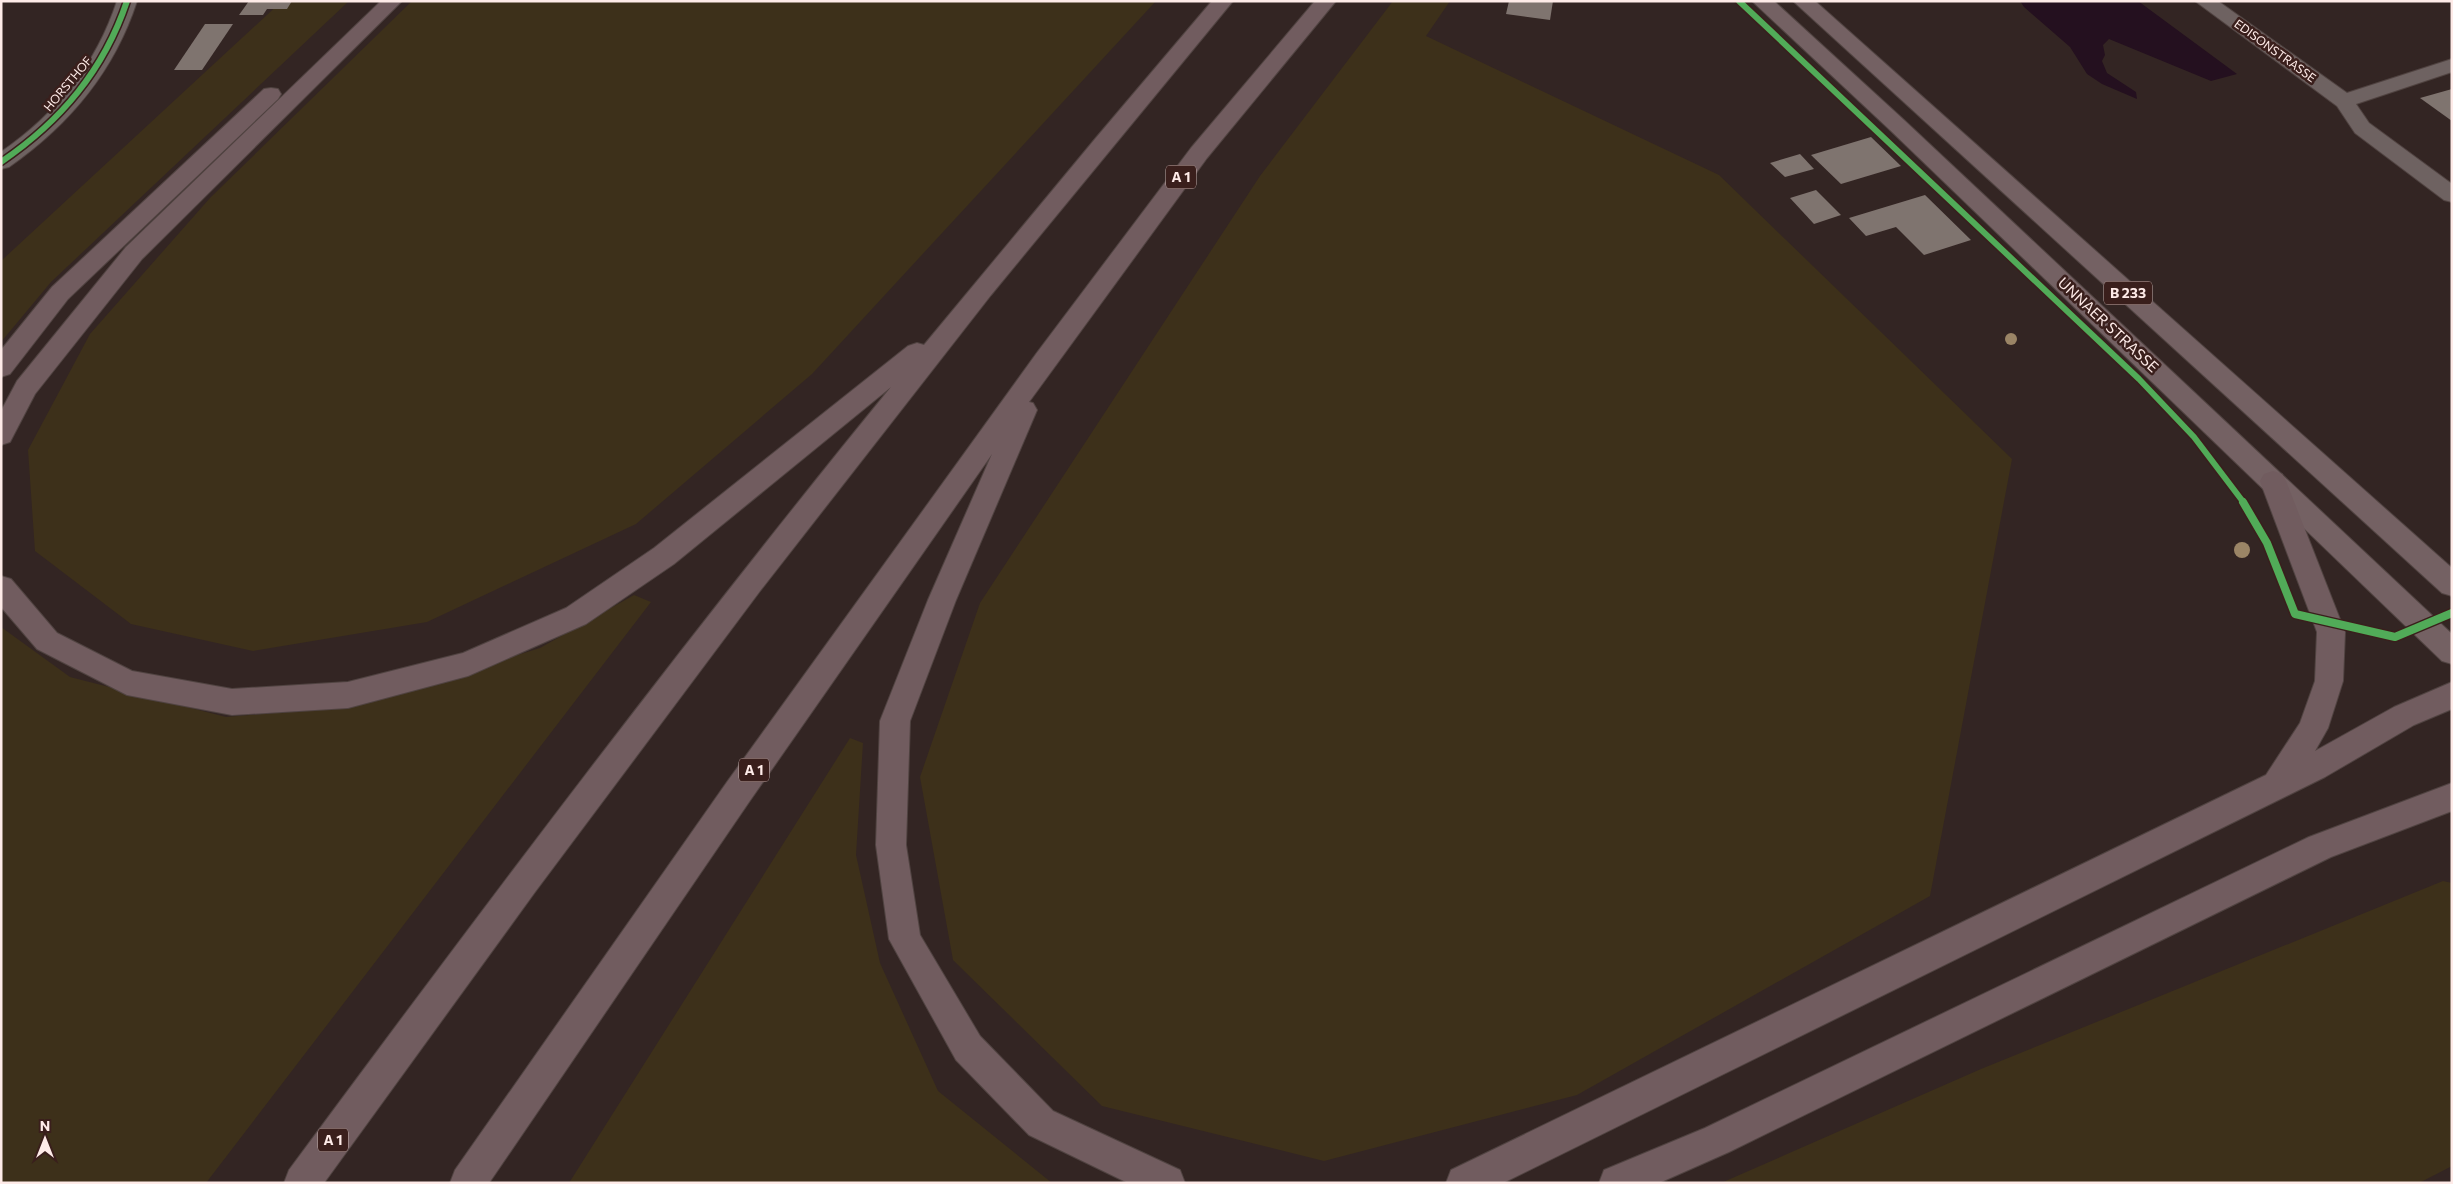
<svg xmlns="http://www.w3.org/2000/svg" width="2453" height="1184" font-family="Commissioner,sans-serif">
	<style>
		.green { fill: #3d301a }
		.water { fill: #24101f }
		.building { fill: #7f746f }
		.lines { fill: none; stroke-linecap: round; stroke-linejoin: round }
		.minor-casing { stroke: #504341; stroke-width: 2 }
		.major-casing { stroke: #504341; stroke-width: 2 }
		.highway-casing { stroke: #504341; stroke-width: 2 }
		.minor { fill: #6e6261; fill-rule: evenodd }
		.major { fill: #746163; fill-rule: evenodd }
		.highway { fill: #715c5f; fill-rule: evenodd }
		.cycleway-far1-casing { stroke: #3a1f1c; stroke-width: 9 }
		.cycleway-casing { stroke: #3a1f1c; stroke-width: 11 }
		.cycleway-far1 { stroke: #51ab58; stroke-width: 6 }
		.cycleway { stroke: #51ab58; stroke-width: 8 }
		.tree { fill: #9b8566 }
		.labels { text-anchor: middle; stroke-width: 5; stroke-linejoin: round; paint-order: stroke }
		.far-street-label { font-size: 12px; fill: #feebe8; stroke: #3a1f1c }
		.shield { fill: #3a1f1c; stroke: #c3aeab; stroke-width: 1 }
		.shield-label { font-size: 14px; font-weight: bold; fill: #feebe8 }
		.street-label { font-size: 15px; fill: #feebe8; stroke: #3a1f1c }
	</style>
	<rect width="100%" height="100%" fill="#332523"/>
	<g class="green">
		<polygon points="282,1 349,1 51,282 1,342 1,261"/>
		<polygon points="412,1 1156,1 812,374 636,524 427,622 253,651 131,624 35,551 28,450 90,334 210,198"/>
		<polygon points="1393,1 1450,1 1426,36 1719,175 2012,459 1930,896 1577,1095 1324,1161 1102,1106 953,960 920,777 980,603 1260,176"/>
		<polygon points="634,595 651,602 206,1183 1,1183 1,627 70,677 226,717 349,707 540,648"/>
		<polygon points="850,738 863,743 856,855 880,963 938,1091 1052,1183 569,1183"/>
		<polygon points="2443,881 2452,883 2452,1166 2419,1183 1721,1183 1981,1069"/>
	</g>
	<polygon class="water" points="2020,1 2138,1 2237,74 2211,81 2109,39 2103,45 2105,55 2102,61 2107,73 2136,92 2137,99 2102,84 2087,74 2070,47 2024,7"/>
	<g class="building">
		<polygon points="249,1 292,1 287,9 267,9 263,15 239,15"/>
		<polygon points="1509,1 1553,1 1550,20 1506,14"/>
		<polygon points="205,24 233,24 202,70 174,70"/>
		<polygon points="2452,89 2452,121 2420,98"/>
		<polygon points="1871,137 1901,166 1841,184 1811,155"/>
		<polygon points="1800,154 1814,169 1785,177 1770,163"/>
		<polygon points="1816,190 1841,215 1814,224 1790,198"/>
		<polygon points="1925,195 1971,240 1924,255 1896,227 1866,236 1849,218"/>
	</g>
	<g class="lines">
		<defs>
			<g id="minor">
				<path d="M117 1H137C114 72 69 125 9 167L1 169V152C56 114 96 65 117 1Z"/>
				<polygon points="2195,1 2218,1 2347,93 2452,59 2452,72 2356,104 2369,123 2452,184 2452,202 2444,200 2355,133 2337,106"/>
			</g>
			<g id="major">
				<polygon points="1752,1 1774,1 1904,120 2452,634 2452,664 2442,661 1890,130"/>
				<polygon points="1793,1 1815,1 2452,568 2452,596 2442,593"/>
			</g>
			<g id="highway">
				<polygon points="381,1 402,1 142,259 35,394 10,442 1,445 1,411 17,381 126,247"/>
				<path d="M1212 1H1233L991 295 760 591 535 892 324 1183H284L289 1170C485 905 683 642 891 387L674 564 586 624 468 676 348 708 232 715 127 695 37 649 1 607V576L11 579 57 633 132 671 232 689 348 682 463 653 566 608 654 548 908 346 917 343 924 345 1095 139Z"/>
				<polygon points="1315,1 1336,1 1207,158 1029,402 1033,403 1037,410 956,600 910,721 906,845 920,935 980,1036 1053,1111 1180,1170 1185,1183 1128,1183 1029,1135 956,1060 889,939 876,845 880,721 928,600 992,454 749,802 489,1183 450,1183 455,1170 727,782 1036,354 1191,148"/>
				<polygon points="271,88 278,89 281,94 278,99 68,299 10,374 1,377 1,350 52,287 264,89"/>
				<polygon points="2273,471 2282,474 2286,481 2345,632 2343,681 2328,728 2315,751 2394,707 2452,682 2452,709 2414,725 2325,777 1503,1183 1446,1183 1451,1170 2266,775 2300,723 2315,681 2317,632 2260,481 2264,474"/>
				<polygon points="2452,783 2452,811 2331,857 1729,1152 1659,1183 1599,1183 1604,1170 1705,1128 2309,837"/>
			</g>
		</defs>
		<use href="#minor" class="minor-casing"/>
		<use href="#major" class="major-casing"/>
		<use href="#highway" class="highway-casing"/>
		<use href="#minor" class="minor"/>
		<use href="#major" class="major"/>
		<use href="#highway" class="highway"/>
		<defs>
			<g id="cycleway-far1">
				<polyline points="1739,1 2139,379 2194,437 2244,503"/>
				<path d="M1 162C61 121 104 70 127 1"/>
			</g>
			<polyline id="cycleway" points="2243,502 2267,543 2295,614 2395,637 2452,613"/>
		</defs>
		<use href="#cycleway-far1" class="cycleway-far1-casing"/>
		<use href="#cycleway" class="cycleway-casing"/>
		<use href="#cycleway-far1" class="cycleway-far1"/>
		<use href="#cycleway" class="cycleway"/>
	</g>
	<g class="tree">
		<circle cx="2011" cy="339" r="6"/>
		<circle cx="2242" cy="550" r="8"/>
	</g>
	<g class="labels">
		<g class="far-street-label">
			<text transform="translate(2275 51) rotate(36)" y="4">EDISONSTRASSE</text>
			<text transform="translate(68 84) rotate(-50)" y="4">HORSTHOF</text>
		</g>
		<g class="shield">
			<rect x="1166" y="165.5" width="30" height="23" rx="4"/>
			<rect x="2104" y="281.5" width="48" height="23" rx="4"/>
			<rect x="739" y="758.5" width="30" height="23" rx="4"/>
			<rect x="318" y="1128.5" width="30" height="23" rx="4"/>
		</g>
		<g class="shield-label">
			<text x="1181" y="182">A 1</text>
			<text x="2128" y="298">B 233</text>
			<text x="754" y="775">A 1</text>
			<text x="333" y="1145">A 1</text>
		</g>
		<g class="street-label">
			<text transform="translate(2108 325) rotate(43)" y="5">UNNAER STRASSE</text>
		</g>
	</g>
	<rect width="2453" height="1184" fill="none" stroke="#feebe8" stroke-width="5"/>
	<g transform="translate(45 1139)" stroke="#3a1f1c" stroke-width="4" paint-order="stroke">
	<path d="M0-4L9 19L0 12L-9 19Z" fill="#feebe8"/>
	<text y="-8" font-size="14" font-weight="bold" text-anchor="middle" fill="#feebe8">N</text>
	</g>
</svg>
